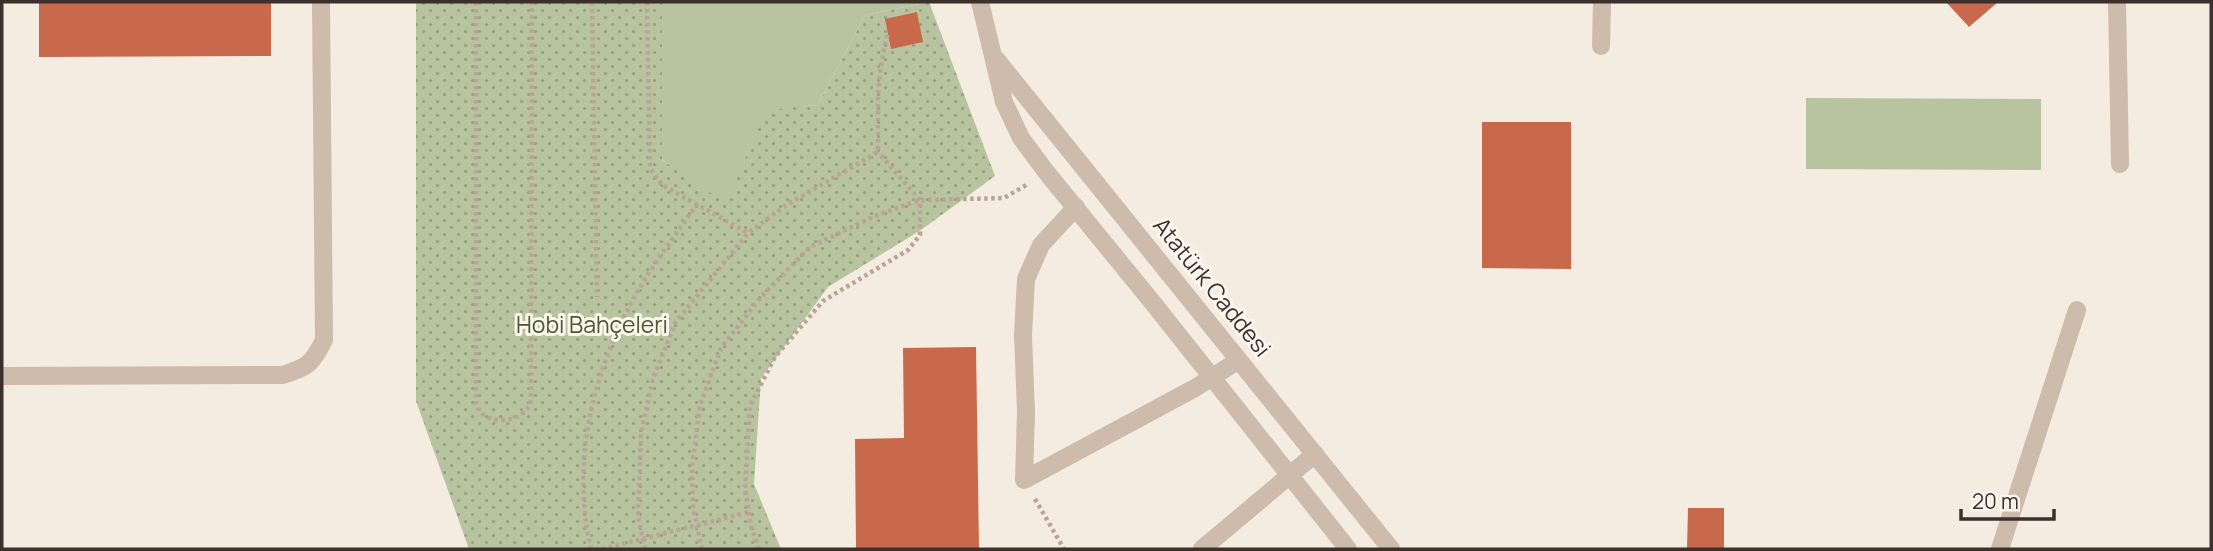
<svg xmlns="http://www.w3.org/2000/svg" width="2213" height="551" font-family="Manrope,sans-serif">
	<style>
		.green { fill: #b8c4a0 }
		.garden { fill: url(#garden-dots) }
		.building { fill: #c8694b }
		.lines { fill: none; stroke-linecap: round; stroke-linejoin: round }
		.path { stroke: #b9a596; stroke-width: 4.5; stroke-dasharray: 3.5 3.5; stroke-linecap: butt }
		.minor { stroke: #cdbbac; stroke-width: 18 }
		.labels { text-anchor: middle; stroke-width: 6; stroke-linejoin: round; paint-order: stroke }
		.street-label { font-size: 23px; fill: #3b302b; stroke: #fbf5ee }
		.park-label { font-size: 23px; fill: #4a5a2e; stroke: #fbf5ee }
	</style>
	<defs>
		<pattern id="garden-dots" width="8" height="8" patternUnits="userSpaceOnUse" patternTransform="scale(1.75)"><rect width="8" height="8" fill="#b8c4a0"/><path d="M2 2h.1M6 6h.1" fill="none" stroke="#97a083" stroke-width="1.8" stroke-linecap="round"/></pattern>
	</defs>
	<rect width="100%" height="100%" fill="#f4ebe1"/>
	<g class="green">
		<polygon points="662,2 929,2 865,15 818,105 766,111 726,204 662,160"/>
		<polygon points="1806,98 2041,99 2041,170 1806,169"/>
	</g>
	<polygon class="garden" points="416,2 662,2 662,160 726,203 766,110 818,105 865,15 929,2 995,176 921,230 828,287 761,378 754,484 781,549 469,549 416,401"/>
	<g class="building">
		<polygon points="39,2 271,2 271,56 39,57"/>
		<polygon points="1946,2 1998,2 1969,27"/>
		<polygon points="917,12 923,42 891,49 885,19"/>
		<polygon points="1482,122 1571,122 1571,269 1482,268"/>
		<polygon points="976,347 979,549 856,549 855,439 904,438 903,348"/>
		<polygon points="1688,508 1724,508 1724,549 1687,549"/>
	</g>
	<g class="lines">
		<g class="path">
			<path d="M476 2V403C482 428 525 424 531 401L532 2"/>
			<polyline points="592,2 597,297"/>
			<polyline points="647,2 650,168 662,185 748,233"/>
			<polyline points="1035,499 1064,549"/>
			<path d="M591 549C569 457 596 358 645 279 661 253 680 229 697 204"/>
			<polyline points="602,549 749,512"/>
			<path d="M645 549 638 516 641 433 653 379 675 323 748 233 788 204 878 152C878 108 876 76 888 34"/>
			<polyline points="702,549 693,507 692,468 700,405 721,348 760,298 810,247 875,216 920,200 1004,198 1028,184"/>
			<polyline points="759,549 751,526 745,489 750,406 775,357 823,301 908,250 920,235 920,200 878,152"/>
		</g>
		<g class="minor">
			<polyline points="980,2 1004,102 1021,138 1047,173 1153,303 1348,549"/>
			<polyline points="2117,2 2120,164"/>
			<polyline points="1601,46 1602,2"/>
			<polyline points="996,59 1391,549"/>
			<polyline points="1076,207 1041,245 1026,279 1023,335 1026,412 1024,480 1195,388 1239,360"/>
			<path d="M2 376 283 375C308 367 312 364 324 340L321 2"/>
			<polyline points="1202,549 1315,454"/>
			<polyline points="2000,549 2077,310"/>
		</g>
	</g>
	<g class="labels">
		<g class="street-label">
			<text transform="translate(1212 287) rotate(51)" y="8">Atatürk Caddesi</text>
		</g>
		<g class="park-label">
			<text x="592" y="333">Hobi Bahçeleri</text>
		</g>
	</g>
	<rect width="2213" height="551" fill="none" stroke="#3b302b" stroke-width="7"/>
	<path d="M1961 509v10h93v-10" fill="none" stroke="#3b302b" stroke-width="3.5"/>
	<text x="1972" y="509" font-size="21" fill="#3b302b" stroke="#fbf5ee" stroke-width="5" paint-order="stroke">20 m</text>
</svg>
